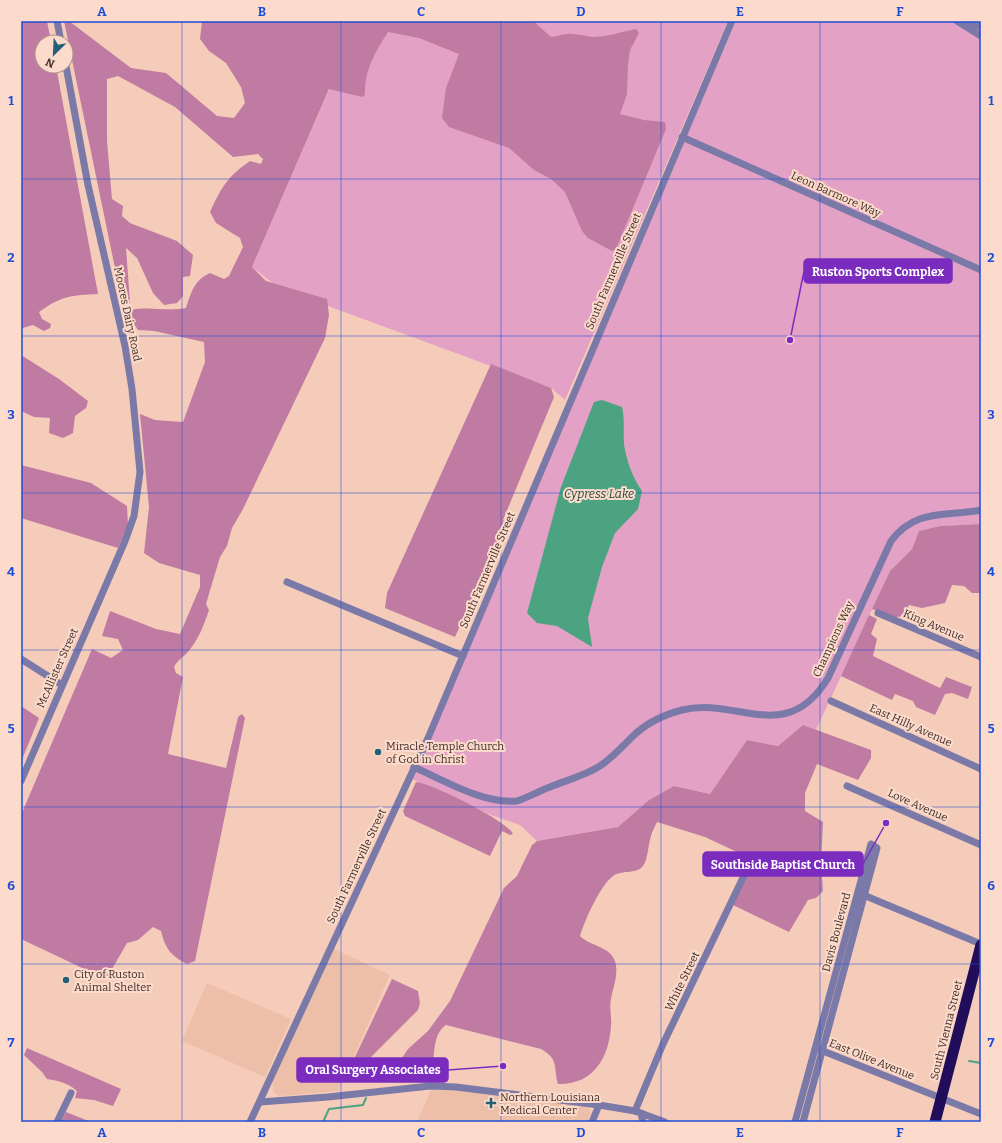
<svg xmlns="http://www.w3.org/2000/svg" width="1002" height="1143" font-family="Bitter,serif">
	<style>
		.built { fill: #edbea8 }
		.green { fill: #e3a1c5 }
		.forest { fill: #c07ba2 }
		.water { fill: #4ca381 }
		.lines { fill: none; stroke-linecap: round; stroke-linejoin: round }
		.stream { stroke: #4ca381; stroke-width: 2 }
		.minor { stroke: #7b79a8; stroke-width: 7 }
		.highway { stroke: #220d5b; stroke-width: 11 }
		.grid { fill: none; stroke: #1d4ed8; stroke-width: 1; stroke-opacity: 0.55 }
		.poi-dot { fill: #216076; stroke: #fddbcc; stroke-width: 1.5 }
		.labels { text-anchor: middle; stroke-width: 4; stroke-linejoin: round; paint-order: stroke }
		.street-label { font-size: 11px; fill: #3f2f28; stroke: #fddbcc }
		.poi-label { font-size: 11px; fill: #3f2f28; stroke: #fddbcc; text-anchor: start }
		.water-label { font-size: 12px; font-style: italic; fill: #1e4536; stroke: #fddbcc }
		.leader { fill: none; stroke: #7b2cbf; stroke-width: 1.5 }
		.callout-dot { fill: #7b2cbf; stroke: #fddbcc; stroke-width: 1.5 }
		.callout { fill: #7b2cbf; stroke: #7b2cbf; stroke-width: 1.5 }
		.callout-label { font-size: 12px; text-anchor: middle; font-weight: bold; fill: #fff }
		.neatline { fill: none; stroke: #1d4ed8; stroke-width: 1.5 }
		.grid-label { font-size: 13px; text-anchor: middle; font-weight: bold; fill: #1d4ed8 }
	</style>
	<rect width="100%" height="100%" fill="#f5ccb9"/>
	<g class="built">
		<polygon points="332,948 390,975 338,1091 279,1096 274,1092 272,1081"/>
		<polygon points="207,983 291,1019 265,1077 182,1041"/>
		<polygon points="431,1090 464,1091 526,1098 588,1107 591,1113 587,1122 417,1122"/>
	</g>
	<g class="green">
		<polygon points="359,21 728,21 565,400 551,388 279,288 252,267"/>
		<polygon points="736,21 981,21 981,524 940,526 919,531 912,549 890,571 816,730 803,725 778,746 747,740 710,794 674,786 649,800 618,827 537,841 520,825 491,815 412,779"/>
	</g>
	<g class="forest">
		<path d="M21 21H47L51 42H42V66H56L98 294C72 295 61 296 39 312L42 319 51 324 50 328 44 331 33 325 23 328 21 332Z"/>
		<path d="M64 21H69L131 68 166 73 217 116 234 118 245 103 241 87 226 63 209 51 200 39 202 21H533L551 37C557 37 561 34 567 34 576 33 583 36 592 37 607 37 621 32 636 29L639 33 630 50 628 65 627 94 620 114 644 120 665 122 666 129 616 249 612 251 588 238 582 231 565 192 551 179 534 170 509 148 449 127 442 118 446 88 459 54 419 38 388 32C375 52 364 71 365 95L362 97 329 89 252 267 266 281 327 299 329 315 325 338 243 509 232 528 227 546 220 557 206 604 209 610C204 625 198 641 187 653 182 658 178 660 174 667L176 673 183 677 168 754 226 768 238 717 242 714 245 718 195 961 187 964C171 956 165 948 161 931L153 927 138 940 127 943 108 976 97 975 21 939V815L92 649 111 658 123 650 118 639 102 636 110 611 156 629 180 634 200 587V575L159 563 144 553 149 507 140 414 155 420 183 422 205 362 204 342 154 331 138 330 126 311C149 305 164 312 186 308 191 293 194 280 210 273L224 279 229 276 243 247 240 238 216 223 210 212C221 188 227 177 250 161L261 164 263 159 258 154 233 157 175 107 118 76 107 79V141L112 199 123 206 122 216 130 223 177 241 193 255 190 276 183 277V296L177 303 164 305 153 293 137 258 126 248 130 303 122 302Z"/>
		<polygon points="21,355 59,379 88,401 86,408 75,416 73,433 63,438 49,433 50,418 34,417 21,411"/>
		<polygon points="491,364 551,388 554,397 503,520 506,522 455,637 385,608 387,593"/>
		<polygon points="21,465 91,483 127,506 128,525 118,548 21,518"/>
		<polygon points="981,524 981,593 972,593 964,586 952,585 945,603 922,608 909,605 902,616 893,618 872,609 890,571 912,549 919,531 940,526"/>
		<polygon points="869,615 877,619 871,634 877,639 873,656 940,688 946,677 972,687 968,699 952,693 945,694 935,715 916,707 913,701 895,694 892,700 841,676"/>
		<polygon points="21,706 39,718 21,762"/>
		<path d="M803 725 871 750V758L858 780 817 764 805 793V811L823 822 821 863 823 891 816 898 808 900 789 932 733 905 754 860 705 837 657 822C655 827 652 831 651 836 648 845 648 859 643 866 636 875 620 869 612 877 600 886 584 922 580 936 590 946 608 946 614 959 620 971 613 987 611 999 609 1008 612 1017 611 1026 609 1058 593 1085 558 1084 553 1068 560 1060 541 1049L446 1025C432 1034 435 1057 432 1072L425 1075H404L398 1070V1064L408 1049 428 1031 450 1001 504 888 517 876 532 845 537 841 618 827 649 800 674 786 710 794 747 740 778 746Z"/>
		<path d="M416 782C431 783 508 821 513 834L510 835 502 831 490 856 405 816 403 811Z"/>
		<polygon points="392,979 418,991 420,1003 418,1010 348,1080 346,1076"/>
		<path d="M27 1048 121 1089 113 1106 94 1100 75 1098 77 1091C68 1083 59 1081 47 1079L42 1072 24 1055Z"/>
		<polygon points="66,1112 91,1122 61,1122"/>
	</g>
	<path class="water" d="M602 400 622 407C625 419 623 431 624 444 626 460 633 478 642 491L638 509 615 533 602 567 588 618 592 647 557 626 537 623 527 613 561 487 594 402Z"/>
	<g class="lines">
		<g class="stream">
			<polyline points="969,1061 981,1063"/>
			<polyline points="323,1122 329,1109 363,1105 366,1098"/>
		</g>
		<g class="minor">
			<polyline points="57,21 61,42"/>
			<polyline points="957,21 981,36"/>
			<polyline points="964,22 981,27"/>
			<polyline points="682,137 981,270"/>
			<polyline points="287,582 463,656"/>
			<polyline points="878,613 981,657"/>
			<polyline points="21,659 62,685"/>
			<polyline points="831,701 981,769"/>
			<path d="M414 767C445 781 483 804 517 801 529 797 539 791 550 787 567 780 584 776 600 766 612 758 622 747 632 737 646 723 663 715 682 710 737 696 786 747 828 678L891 541C916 508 945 517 981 510"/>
			<polyline points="21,781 125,541 134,516 140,472 132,389 125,346 88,185 66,66"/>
			<polyline points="847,786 981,845"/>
			<polyline points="861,894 981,944"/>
			<polyline points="818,1049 981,1114"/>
			<polyline points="260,1102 328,1097 430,1086 456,1087 599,1105 635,1111 665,1122"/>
			<polyline points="635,1111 663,1044 751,861"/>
			<polyline points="641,1113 643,1122"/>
			<polyline points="57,1122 71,1093"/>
			<polyline points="250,1122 428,738 732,21"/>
			<polyline points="592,1122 599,1105"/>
			<polyline points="795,1122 871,844 877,848 803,1122"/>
		</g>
		<polyline class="highway" points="935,1122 981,945"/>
	</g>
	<path class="grid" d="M182 21V1122M341 21V1122M501 21V1122M661 21V1122M820 21V1122M21 179H981M21 336H981M21 493H981M21 650H981M21 807H981M21 964H981"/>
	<g class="poi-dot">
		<circle cx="378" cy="752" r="4"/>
		<circle cx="66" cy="980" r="4"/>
		<path d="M489 1097h4v4h4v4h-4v4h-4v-4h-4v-4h4z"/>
	</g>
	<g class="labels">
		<g class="street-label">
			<text transform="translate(836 194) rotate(24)" y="4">Leon Barmore Way</text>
			<text transform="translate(613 271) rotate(-67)" y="4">South Farmerville Street</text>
			<text transform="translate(128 314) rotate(78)" y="4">Moores Dairy Road</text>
			<text transform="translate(487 570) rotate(-67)" y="4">South Farmerville Street</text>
			<text transform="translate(934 625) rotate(23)" y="4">King Avenue</text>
			<text transform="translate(833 639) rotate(-65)" y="4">Champions Way</text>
			<text transform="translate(57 668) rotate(-66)" y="4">McAllister Street</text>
			<text transform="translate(911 725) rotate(24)" y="4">East Hilly Avenue</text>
			<text transform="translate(918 805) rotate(24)" y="4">Love Avenue</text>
			<text transform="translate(356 866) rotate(-65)" y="4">South Farmerville Street</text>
			<text transform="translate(836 932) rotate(-75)" y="4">Davis Boulevard</text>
			<text transform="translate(682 981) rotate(-64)" y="4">White Street</text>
			<text transform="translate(946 1030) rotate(-76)" y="4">South Vienna Street</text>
			<text transform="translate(872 1059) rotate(22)" y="4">East Olive Avenue</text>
		</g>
		<g class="poi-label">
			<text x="386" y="750">Miracle Temple Church<tspan x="386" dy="13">of God in Christ</tspan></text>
			<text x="74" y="978">City of Ruston<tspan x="74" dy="13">Animal Shelter</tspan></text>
			<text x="500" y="1101">Northern Louisiana<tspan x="500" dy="13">Medical Center</tspan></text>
		</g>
		<g class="water-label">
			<text x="599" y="498">Cypress Lake</text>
		</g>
	</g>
	<path class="leader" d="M790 340L804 271M886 823L863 864M503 1066L448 1070"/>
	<g class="callout-dot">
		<circle cx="790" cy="340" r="4"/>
		<circle cx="886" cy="823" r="4"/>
		<circle cx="503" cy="1066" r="4"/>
	</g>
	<g class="callout">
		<rect x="804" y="259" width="148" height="24" rx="4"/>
		<rect x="703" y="852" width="160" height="24" rx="4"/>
		<rect x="297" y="1058" width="151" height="24" rx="4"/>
	</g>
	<g class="callout-label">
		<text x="878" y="276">Ruston Sports Complex</text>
		<text x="783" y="869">Southside Baptist Church</text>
		<text x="373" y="1074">Oral Surgery Associates</text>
	</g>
	<rect width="1002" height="1143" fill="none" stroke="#fddbcc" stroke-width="44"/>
	<g transform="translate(54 54) rotate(204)"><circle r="19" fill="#fddbcc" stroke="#b1968a"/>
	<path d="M0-3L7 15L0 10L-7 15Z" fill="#216076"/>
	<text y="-6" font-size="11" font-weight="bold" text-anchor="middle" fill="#3f2f28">N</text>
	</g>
	<rect x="22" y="22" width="958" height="1099" class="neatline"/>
	<g class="grid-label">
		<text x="102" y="16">A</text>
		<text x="262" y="16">B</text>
		<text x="421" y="16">C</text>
		<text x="581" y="16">D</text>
		<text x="740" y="16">E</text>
		<text x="900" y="16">F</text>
		<text x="11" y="105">1</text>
		<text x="991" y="105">1</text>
		<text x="11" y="262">2</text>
		<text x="991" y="262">2</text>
		<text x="11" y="419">3</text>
		<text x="991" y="419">3</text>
		<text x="11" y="576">4</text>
		<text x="991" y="576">4</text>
		<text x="11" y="733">5</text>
		<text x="991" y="733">5</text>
		<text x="11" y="890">6</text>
		<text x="991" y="890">6</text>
		<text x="11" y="1047">7</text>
		<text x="991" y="1047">7</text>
		<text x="102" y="1137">A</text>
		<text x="262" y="1137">B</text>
		<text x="421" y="1137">C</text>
		<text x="581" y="1137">D</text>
		<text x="740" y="1137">E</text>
		<text x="900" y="1137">F</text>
	</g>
</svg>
